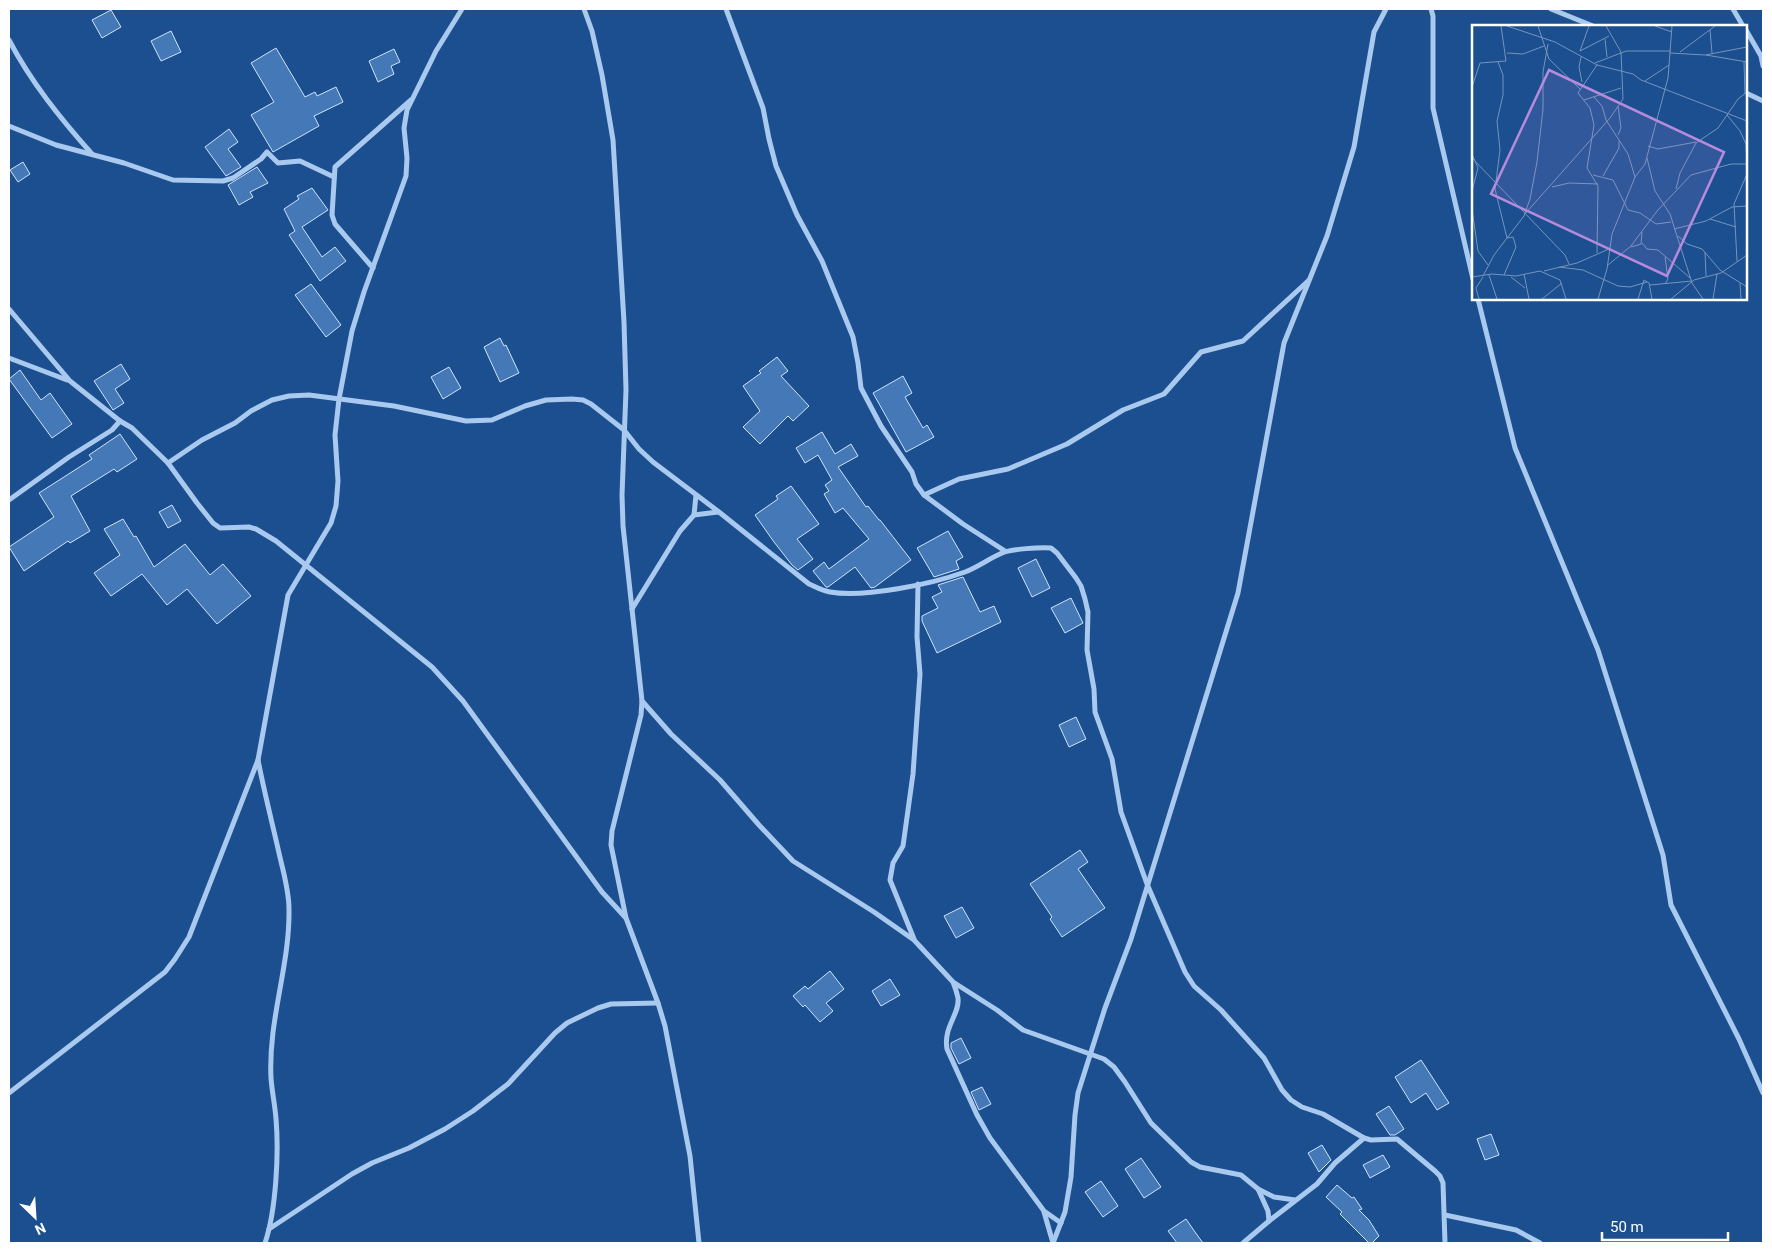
<svg xmlns="http://www.w3.org/2000/svg" width="1772" height="1252" font-family="Roboto,sans-serif">
	<style>
		.building { fill: #4478b7; stroke: #cfe3fa }
		.lines { fill: none; stroke-linecap: round; stroke-linejoin: round }
		.street { stroke: #a9c9ee; stroke-width: 5 }
		.inset-road { fill: none; stroke: #7695bc; stroke-width: 1 }
		.view { fill: #b68bdc; fill-opacity: 0.15; stroke: #b68bdc; stroke-width: 2.5 }
		.inset-edge { fill: none; stroke: #fff; stroke-width: 2.5 }
	</style>
	<rect width="100%" height="100%" fill="#1b4f8f"/>
	<g class="building">
		<polygon points="111,10 121,27 102,38 92,20"/>
		<polygon points="171,31 181,52 161,61 151,41"/>
		<polygon points="276,48 305,97 315,92 317,96 336,87 343,102 314,116 319,126 273,152 251,115 274,102 251,63"/>
		<polygon points="394,49 400,62 391,66 394,74 378,82 369,61"/>
		<polygon points="229,129 238,142 228,149 241,167 226,176 205,147"/>
		<polygon points="23,162 30,174 18,182 10,170"/>
		<polygon points="257,167 268,183 250,192 253,197 239,205 228,185"/>
		<polygon points="312,188 328,210 302,227 322,257 335,247 346,261 320,281 289,235 295,231 284,209 299,199 297,196"/>
		<polygon points="311,284 341,325 326,337 295,295"/>
		<polygon points="500,338 504,346 506,345 519,373 500,382 484,347"/>
		<polygon points="777,357 788,371 781,376 809,406 793,421 788,416 760,444 743,427 760,411 743,386 761,373 759,371"/>
		<polygon points="121,364 130,379 115,389 124,403 113,410 94,381"/>
		<polygon points="449,367 461,388 443,399 431,377"/>
		<polygon points="20,370 41,400 50,393 72,424 52,438 9,379"/>
		<polygon points="903,376 912,393 905,397 923,428 927,425 934,437 906,452 873,393"/>
		<polygon points="822,432 835,454 851,444 858,456 838,467 866,507 868,506 879,520 880,520 911,560 875,587 871,588 855,567 828,587 826,587 813,571 824,562 829,569 869,539 843,508 835,513 824,494 829,491 825,485 832,480 818,455 805,463 796,448"/>
		<polygon points="120,434 137,459 117,472 114,469 71,496 90,531 70,543 68,541 24,571 9,547 54,517 39,493 92,459 89,455"/>
		<polygon points="791,486 819,524 797,539 813,559 798,570 792,565 774,542 755,515 778,499 776,496"/>
		<polygon points="172,505 181,521 168,528 159,512"/>
		<polygon points="123,519 134,537 136,536 154,567 185,544 210,575 223,564 251,596 217,624 187,589 167,605 142,574 111,596 94,573 120,555 104,529"/>
		<polygon points="948,531 963,557 956,561 959,569 934,577 917,548"/>
		<polygon points="1036,559 1050,588 1032,597 1018,568"/>
		<polygon points="963,577 980,612 994,606 1001,622 937,653 922,621 922,616 938,608 932,597 942,592 938,585"/>
		<polygon points="1071,598 1083,623 1065,633 1051,608"/>
		<polygon points="1076,717 1086,739 1069,747 1059,725"/>
		<polygon points="1080,850 1088,862 1078,869 1105,908 1062,937 1050,919 1052,917 1030,884"/>
		<polygon points="962,907 974,928 956,938 944,916"/>
		<polygon points="830,971 844,989 826,1003 833,1011 820,1022 805,1005 803,1007 793,996 805,986 808,989"/>
		<polygon points="890,979 900,995 881,1006 872,991"/>
		<polygon points="961,1038 971,1058 959,1064 951,1048 951,1043"/>
		<polygon points="1421,1060 1449,1103 1437,1110 1426,1093 1411,1103 1395,1077"/>
		<polygon points="982,1087 991,1104 979,1110 971,1092"/>
		<polygon points="1389,1106 1404,1129 1395,1135 1390,1135 1376,1114"/>
		<polygon points="1491,1134 1499,1155 1485,1160 1477,1139"/>
		<polygon points="1322,1145 1331,1160 1319,1172 1308,1153"/>
		<polygon points="1383,1155 1390,1167 1370,1178 1363,1165"/>
		<polygon points="1141,1158 1161,1187 1144,1198 1125,1169"/>
		<polygon points="1101,1181 1118,1206 1103,1217 1085,1192"/>
		<polygon points="1337,1185 1352,1198 1354,1197 1362,1209 1359,1210 1369,1220 1379,1236 1372,1243 1369,1243 1340,1214 1342,1212 1326,1197"/>
		<polygon points="1186,1219 1195,1232 1203,1243 1177,1243 1168,1231"/>
	</g>
	<g class="lines">
		<g class="street">
			<polyline points="584,9 592,31 602,75 613,140 624,322 626,390 622,495 623,526 642,701 641,715 612,831 611,845 626,918 658,1003 665,1026 690,1156 699,1243"/>
			<polyline points="726,9 763,108 769,139 776,166 797,215 822,261 853,337 858,363 861,388 881,426 912,472 916,484 924,495 963,524 1005,551"/>
			<polyline points="1431,9 1433,16 1433,108 1473,279"/>
			<polyline points="1551,9 1593,26"/>
			<polyline points="1733,9 1743,26"/>
			<polyline points="1746,30 1761,56 1763,66"/>
			<path d="M9 40C31 82 60 118 92 154"/>
			<polyline points="1746,93 1763,101"/>
			<polyline points="9,126 56,145 124,163 173,180 223,181 233,178 261,159 267,152 278,163 300,161 334,177"/>
			<polyline points="373,268 335,224 332,215 335,167 411,100"/>
			<polyline points="1478,299 1515,448 1598,650 1663,855 1671,905 1739,1039 1763,1093"/>
			<polyline points="9,309 70,381 120,421 132,428 168,463 197,503 213,523 220,528 249,527 256,529 276,541 432,667 463,701 602,892 625,917"/>
			<polyline points="9,358 67,380"/>
			<path d="M168 463 202 440 235 423 251 411 272 400 289 396 309 395 394 406 466 421 492 420 525 406 546 400 572 399 583 400 591 404 624 430 639 449 653 462 719 512 809 584C816 587 822 591 830 592 864 598 932 584 965 572 978 567 990 558 1002 553 1010 549 1042 547 1051 548L1057 553 1076 578 1081 586 1085 599 1088 612 1087 650 1094 689 1095 712 1112 759 1121 812 1147 884 1185 972 1194 986 1221 1010 1264 1058 1282 1090 1291 1100 1302 1107 1323 1114 1364 1138 1371 1140 1397 1139 1435 1171 1440 1176 1443 1183 1445 1243"/>
			<polyline points="924,495 959,479 1008,469 1067,444 1123,410 1164,394 1201,352 1243,341 1308,281"/>
			<polyline points="9,500 69,457 112,430 120,421"/>
			<polyline points="694,515 718,512"/>
			<polyline points="632,609 680,531 694,515 696,495"/>
			<polyline points="642,701 671,734 720,780 759,825 793,861 874,912 914,940 953,982 997,1010 1023,1030 1104,1059 1114,1067 1125,1082 1151,1123 1191,1162 1200,1167 1241,1175 1258,1189 1274,1197 1295,1200"/>
			<path d="M258 760C264 791 272 822 279 853 283 871 289 890 289 909 290 966 268 1020 271 1078 272 1092 275 1105 276 1119 279 1153 276 1211 265 1243"/>
			<polyline points="914,939 890,880 893,863 903,846 913,774 920,674 917,637 918,584"/>
			<path d="M953 982C955 987 957 993 958 998 960 1014 943 1027 947 1049L977 1115 990 1138 1044 1211 1061 1223"/>
			<polyline points="9,1093 165,972 175,959 189,937 258,760 288,595 331,523 336,506 338,481 335,435 339,399 352,331 364,292 406,176 407,158 404,128 407,110 436,51 462,9"/>
			<polyline points="1258,1189 1268,1211 1269,1221"/>
			<polyline points="1044,1212 1053,1243"/>
			<polyline points="1445,1215 1516,1230 1540,1243"/>
			<polyline points="269,1229 352,1174 372,1163 409,1148 445,1129 473,1111 508,1084 555,1033 567,1023 598,1008 611,1004 658,1003"/>
			<polyline points="1053,1243 1065,1212 1071,1177 1075,1115 1078,1093 1105,1008 1131,939 1238,593 1284,343 1327,236 1354,147 1374,32 1386,9"/>
			<polyline points="1243,1243 1269,1221 1317,1184 1335,1163 1364,1138"/>
		</g>
	</g>
	<g transform="translate(1472 25)">
		<rect width="275" height="275" fill="#1b4f8f"/>
		<path class="inset-road" d="M35 1 83 17 125 40 161 49 169 55 275 96M66 1 77 34 108 64M183 1 200 7M238 5 240 28M133 14 135 32M108 26 137 11M108 26 117 1M208 27 243 1M35 28 51 29 72 21M198 28 233 30 275 22M234 30 275 37M109 32 107 42 110 57M26 37 31 50V70L25 96 28 125 23 164 35 213M272 37 273 69M123 38 154 26H199M125 40 106 68 118 83 122 100 115 143 126 161 125 228M173 56 197 40M0 62 8 38 34 36 29 1M122 72 130 81 134 95 156 129 163 152M112 75 149 63M255 90 268 106 274 119 275 140M146 110 149 103 146 81M176 121 186 124 224 117M0 129 6 143 0 166M0 133 93 230 97 239M175 133 183 166 198 189 220 258 231 274M121 150 141 155 156 185 168 188 184 199 199 197M131 151 147 123V116M80 162 97 158 126 159M204 164 208 148 224 118 246 103 266 74 275 67M0 184 6 226 16 240M52 190 138 93 151 74 149 27 134 1M238 194 264 202M202 204 234 196 260 182 275 181M206 211 215 219 230 224 248 245 275 262M170 218 175 224 186 225 218 253M159 222 169 219 170 207M233 227 234 251M265 236 262 179 275 149M136 240 159 221 185 186 219 150 259 139H274M87 242 111 245 146 261 158 262 175 257M72 246 105 238 137 224M52 249 57 274M17 250 25 274M32 250 44 222 41 212 35 213M11 251 22 230 52 191 58 174 65 137 71 84V47L76 19M0 252 20 249 44 251 68 246 88 255 94 274M39 252 53 263M268 258 269 274M193 259 196 254 193 232M178 260 220 256M7 274 4 263 11 252M70 274 90 258M126 274 135 244 140 209 163 152 173 139 196 53 200 1M166 274 172 255 177 258 180 274M199 274 222 255 249 248 275 230M241 274 245 249"/>
		<path class="view" d="M77 45 252 127 195 251 19 169Z"/>
		<rect width="275" height="275" class="inset-edge"/>
	</g>
	<rect width="1772" height="1252" fill="none" stroke="#ffffff" stroke-width="20"/>
	<g transform="translate(35 1217) rotate(155)" stroke="#1b4f8f" stroke-width="4" paint-order="stroke">
	<path d="M0-4L9 19L0 12L-9 19Z" fill="#ffffff"/>
	<text y="-8" font-size="14" font-weight="bold" text-anchor="middle" fill="#ffffff">N</text>
	</g>
	<path d="M1602 1232v8h126v-8" fill="none" stroke="#ffffff" stroke-width="2.5"/>
	<text x="1610" y="1232" font-size="15" fill="#ffffff" stroke="#1b4f8f" stroke-width="4" paint-order="stroke">50 m</text>
</svg>
